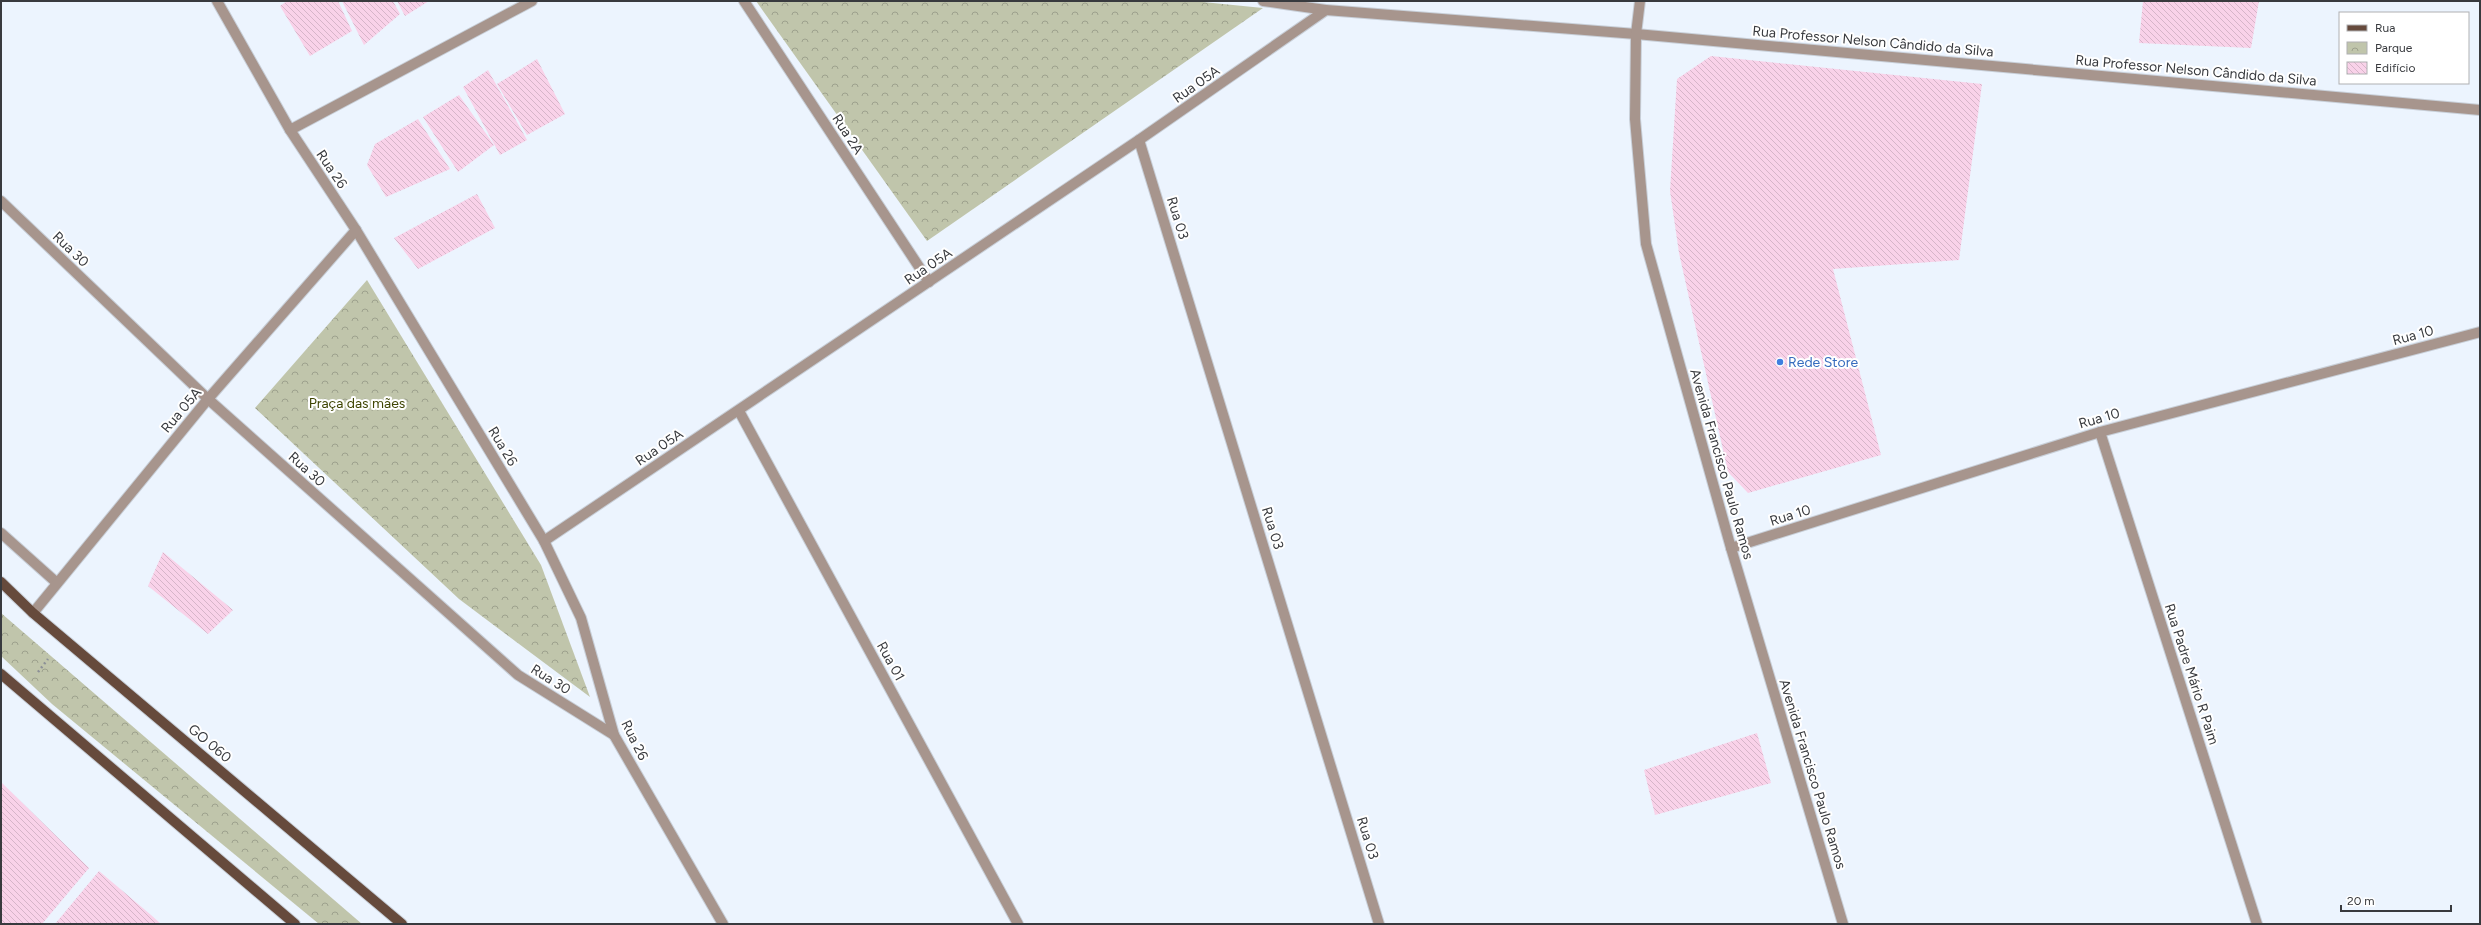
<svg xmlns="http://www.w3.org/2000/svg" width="2481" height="925" font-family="Figtree,sans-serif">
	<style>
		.park { fill: url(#park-crowns) }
		.building { fill: url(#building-back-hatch) }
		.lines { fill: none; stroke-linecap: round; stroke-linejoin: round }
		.minor-casing { stroke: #c8cfd8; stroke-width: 12 }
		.major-casing { stroke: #c8cfd8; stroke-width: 12 }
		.path { stroke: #8c9097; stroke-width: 2.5; stroke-dasharray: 2 3; stroke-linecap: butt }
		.minor { stroke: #a7958d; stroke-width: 10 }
		.major { stroke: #664a3c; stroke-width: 10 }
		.shop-dot { fill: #3f7fe0; stroke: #fff; stroke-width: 1.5 }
		.labels { text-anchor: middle; stroke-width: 4; stroke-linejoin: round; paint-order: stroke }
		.street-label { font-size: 14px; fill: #383a3e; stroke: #fff }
		.shop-label { font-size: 14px; fill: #366cbe; stroke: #fff; text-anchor: start }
		.park-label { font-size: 14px; fill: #3f4503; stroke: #fff }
	</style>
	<defs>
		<pattern id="park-crowns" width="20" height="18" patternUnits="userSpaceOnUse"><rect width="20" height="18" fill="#c0c5ab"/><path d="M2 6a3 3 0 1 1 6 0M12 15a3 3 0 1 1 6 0" fill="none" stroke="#9da18d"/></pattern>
		<pattern id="building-back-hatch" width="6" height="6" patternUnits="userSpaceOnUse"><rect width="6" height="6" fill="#f9d2e9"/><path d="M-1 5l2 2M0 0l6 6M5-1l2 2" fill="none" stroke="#d6b5c9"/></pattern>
	</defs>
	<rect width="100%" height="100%" fill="#ecf4fe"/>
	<g class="park">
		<polygon points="756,1 1193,1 1263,8 927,241"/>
		<polygon points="367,280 541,565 590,697 459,599 255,408"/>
		<polygon points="1,613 362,924 319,924 52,704 1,656"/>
	</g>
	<g class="building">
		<polygon points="287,1 338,1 352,31 310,56 280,6"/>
		<polygon points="342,1 393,1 400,14 364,45"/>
		<polygon points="397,1 429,1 405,16"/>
		<polygon points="2143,1 2259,1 2251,48 2139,43"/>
		<polygon points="1711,56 1982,84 1959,260 1833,269 1881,455 1748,493 1728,472 1679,253 1670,191 1677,79"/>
		<polygon points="537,59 565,114 527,135 497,84"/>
		<polygon points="488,70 527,140 500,155 463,87"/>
		<polygon points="459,95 494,145 458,172 423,117"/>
		<polygon points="418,119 450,169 386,197 367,165 375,144"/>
		<polygon points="477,194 495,228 418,269 394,238"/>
		<polygon points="163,552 233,610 208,634 148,586"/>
		<polygon points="1757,733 1771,783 1655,815 1644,770"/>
		<polygon points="1,782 89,868 42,924 1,924"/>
		<polygon points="99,871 151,915 161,924 55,924"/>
	</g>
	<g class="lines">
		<defs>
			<g id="minor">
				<polyline points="217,1 290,130 356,230 544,541 581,618 614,735 723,924"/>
				<polyline points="744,1 929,282"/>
				<polyline points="1263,1 1326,10 1636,34 2480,110"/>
				<polyline points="1640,1 1636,34 1635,119 1646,244 1731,548 1843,924"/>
				<polyline points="290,130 532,1"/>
				<polyline points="1139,140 1379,924"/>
				<polyline points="1,201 208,399 518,675 614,735"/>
				<polyline points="739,411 1018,924"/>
				<polyline points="2100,432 2257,924"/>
				<polyline points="1,533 57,583"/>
				<polyline points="544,541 1139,140 1326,10"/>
				<polyline points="1731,548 2100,432 2480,332"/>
				<polyline points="33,613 208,399 356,230"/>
			</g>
			<g id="major">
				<polyline points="1,582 33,613 402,924"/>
				<polyline points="1,674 295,924"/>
			</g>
		</defs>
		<use href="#minor" class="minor-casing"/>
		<use href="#major" class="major-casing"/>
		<polyline class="path" points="38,672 48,659"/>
		<use href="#minor" class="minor"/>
		<use href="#major" class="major"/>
	</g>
	<circle class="shop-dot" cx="1780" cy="362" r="4"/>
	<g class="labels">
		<g class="street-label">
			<text transform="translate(1873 41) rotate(5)" y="5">Rua Professor Nelson Cândido da Silva</text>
			<text transform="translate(2196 70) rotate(5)" y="5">Rua Professor Nelson Cândido da Silva</text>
			<text transform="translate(1196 84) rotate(-35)" y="5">Rua 05A</text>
			<text transform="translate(848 134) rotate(57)" y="5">Rua 2A</text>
			<text transform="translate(332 169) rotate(56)" y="5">Rua 26</text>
			<text transform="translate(1178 218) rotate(73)" y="5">Rua 03</text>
			<text transform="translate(71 249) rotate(44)" y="5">Rua 30</text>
			<text transform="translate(928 266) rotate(-34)" y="5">Rua 05A</text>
			<text transform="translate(2413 335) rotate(-15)" y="5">Rua 10</text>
			<text transform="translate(181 410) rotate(-50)" y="5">Rua 05A</text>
			<text transform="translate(2099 418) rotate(-16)" y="5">Rua 10</text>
			<text transform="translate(503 446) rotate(59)" y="5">Rua 26</text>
			<text transform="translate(659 447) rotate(-34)" y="5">Rua 05A</text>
			<text transform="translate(1722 464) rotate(74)" y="5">Avenida Francisco Paulo Ramos</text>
			<text transform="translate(307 469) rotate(42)" y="5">Rua 30</text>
			<text transform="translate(1790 515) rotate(-17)" y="5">Rua 10</text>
			<text transform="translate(1273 528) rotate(73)" y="5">Rua 03</text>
			<text transform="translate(891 661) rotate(61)" y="5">Rua 01</text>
			<text transform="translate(2192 674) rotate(72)" y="5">Rua Padre Mário R Paim</text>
			<text transform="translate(551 679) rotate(32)" y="5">Rua 30</text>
			<text transform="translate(635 740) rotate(64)" y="5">Rua 26</text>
			<text transform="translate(210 743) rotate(40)" y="5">GO 060</text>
			<text transform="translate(1813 774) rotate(73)" y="5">Avenida Francisco Paulo Ramos</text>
			<text transform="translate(1368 838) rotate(73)" y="5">Rua 03</text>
		</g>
		<g class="shop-label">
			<text x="1788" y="367">Rede Store</text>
		</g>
		<g class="park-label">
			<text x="357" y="408">Praça das mães</text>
		</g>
	</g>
	<rect width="2481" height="925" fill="none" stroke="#383a3e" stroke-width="4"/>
	<rect x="2339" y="12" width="130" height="72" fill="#ffffff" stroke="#afb0b2"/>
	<rect x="2347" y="25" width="20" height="6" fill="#664a3c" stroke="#afb0b2"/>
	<text x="2375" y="32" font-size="12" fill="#383a3e">Rua</text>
	<rect x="2347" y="42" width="20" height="12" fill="url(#park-crowns)" stroke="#afb0b2"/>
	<text x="2375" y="52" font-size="12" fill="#383a3e">Parque</text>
	<rect x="2347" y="62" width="20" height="12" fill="url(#building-back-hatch)" stroke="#afb0b2"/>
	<text x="2375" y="72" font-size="12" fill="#383a3e">Edifício</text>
	<path d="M2341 905v6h110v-6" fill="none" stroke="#383a3e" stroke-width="2"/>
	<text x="2347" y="905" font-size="12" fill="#383a3e" stroke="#ffffff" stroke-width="3" paint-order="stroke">20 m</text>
</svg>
